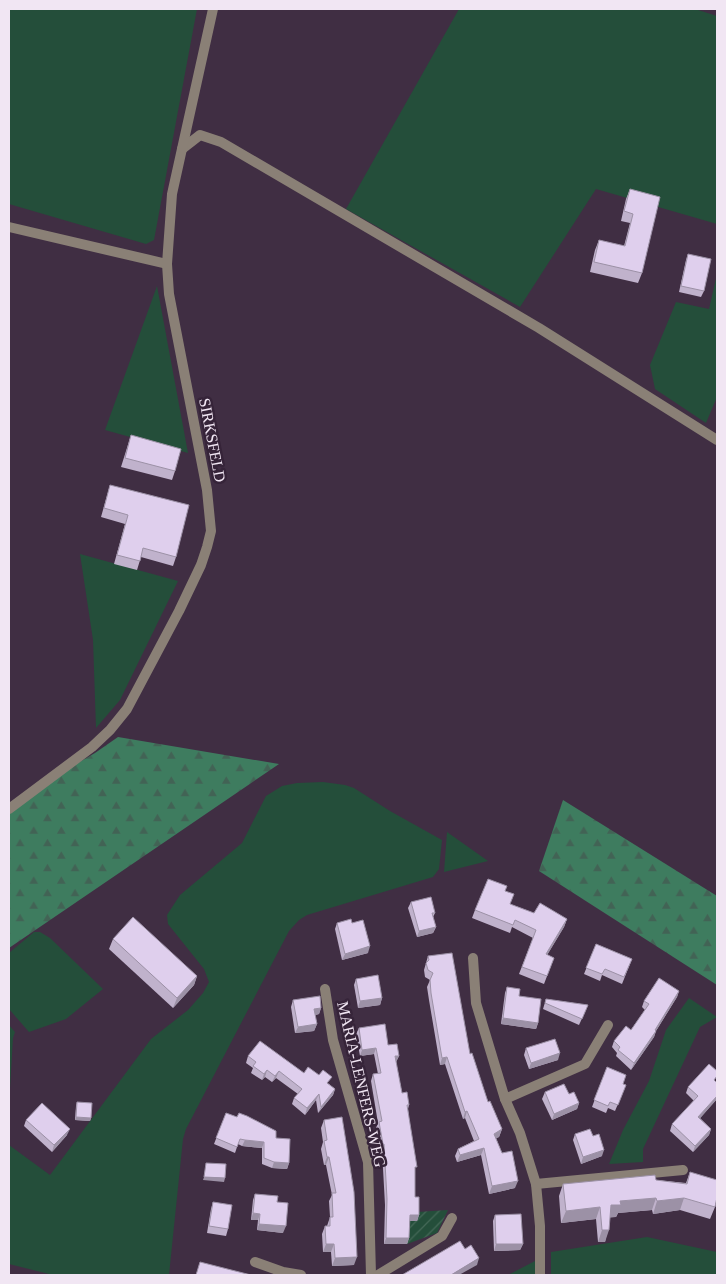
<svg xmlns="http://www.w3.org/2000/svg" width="726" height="1284" font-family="'Times New Roman',serif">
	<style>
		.grass { fill: #244e3a }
		.forest { fill: url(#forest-firs) }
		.garden { fill: url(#garden-furrows) }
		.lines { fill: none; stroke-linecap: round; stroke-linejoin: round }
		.street { stroke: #8a8076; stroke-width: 10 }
		.wall { fill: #c0b2cc }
		.shaded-wall { fill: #9c91a6 }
		.building { fill: #dfcfed; stroke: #9c91a6 }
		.labels { text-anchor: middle; stroke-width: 5; stroke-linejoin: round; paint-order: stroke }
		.street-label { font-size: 16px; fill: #f1e6f3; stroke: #362439 }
	</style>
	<defs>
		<pattern id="forest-firs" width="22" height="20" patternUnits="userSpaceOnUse" patternTransform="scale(1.25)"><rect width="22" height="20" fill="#3e7c5f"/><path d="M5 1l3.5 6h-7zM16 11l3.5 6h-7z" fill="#426355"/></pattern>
		<pattern id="garden-furrows" width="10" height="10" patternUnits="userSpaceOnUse" patternTransform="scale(1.25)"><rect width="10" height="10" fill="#244e3a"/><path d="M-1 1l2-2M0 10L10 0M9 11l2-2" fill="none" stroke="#446857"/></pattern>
	</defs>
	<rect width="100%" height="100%" fill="#402e43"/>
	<g class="grass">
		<polygon points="9,9 197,9 154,240 146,244 9,204"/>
		<polygon points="459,9 695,9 717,16 717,224 596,189 520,307 346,209"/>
		<polygon points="717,274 717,397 706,423 655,389 650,365 676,302 709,309"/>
		<polygon points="157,286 188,453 105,430"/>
		<polygon points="80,554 178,581 120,700 96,728 93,640"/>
		<polygon points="323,782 345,785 354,788 390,811 442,840 439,869 433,877 307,915 299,920 289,931 186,1129 183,1139 169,1275 53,1275 9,1264 9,1145 50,1175 151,1039 188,1010 203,993 209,982 204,969 168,924 167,915 180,895 242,843 266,796 282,786 297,783"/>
		<polygon points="447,832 488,861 444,872"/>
		<polygon points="34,932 40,932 50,938 103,989 66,1019 29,1032 9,1009 9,953"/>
		<polygon points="689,998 717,1017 700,1027 643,1149 643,1162 609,1164 623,1130 649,1081 666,1030"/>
		<polygon points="9,1025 15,1032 13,1038 9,1105"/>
		<polygon points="647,1237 717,1252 717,1275 551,1275 551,1252"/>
		<polygon points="535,1261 535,1275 508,1275"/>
	</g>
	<g class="forest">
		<polygon points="118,737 279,764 9,948 9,803 95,753"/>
		<polygon points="563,800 717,896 717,985 539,871"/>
	</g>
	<polygon class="garden" points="448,1210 437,1233 407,1244 407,1221 417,1212"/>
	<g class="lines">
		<g class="street">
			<polyline points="182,149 200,135 221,142 539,328 717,440"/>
			<polyline points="9,227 167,264"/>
			<polyline points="9,809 92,747 110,730 127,709 179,611 201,565 207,547 211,531 207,490 169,294 167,264 172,194 213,9"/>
			<polyline points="473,958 476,1003 505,1099 520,1133 536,1184 540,1226 540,1275"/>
			<polyline points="325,989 333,1040 368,1162 371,1275"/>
			<polyline points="505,1099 585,1064 608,1025"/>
			<polyline points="536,1184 683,1170"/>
			<polyline points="255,1262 283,1272 301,1275"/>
			<polyline points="378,1275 442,1236 452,1218"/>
		</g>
	</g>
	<g class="wall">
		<polygon points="630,189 642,273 638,283 590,272 595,250 599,240 624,246 630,223 621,221 626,199"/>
		<polygon points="688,254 704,291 701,297 679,292 686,260"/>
		<polygon points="131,435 175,471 172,480 121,467"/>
		<polygon points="110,485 176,557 173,566 141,557 137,570 114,564 125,524 101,517"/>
		<polygon points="505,891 510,904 534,913 567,919 564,927 547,955 554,958 544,984 519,974 533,938 512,927 510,933 472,918 475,910"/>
		<polygon points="411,902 435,913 433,917 436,927 433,933 417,937 408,908"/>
		<polygon points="337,923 352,923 368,953 342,960 335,929"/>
		<polygon points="113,939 197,976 194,985 173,1008 109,949"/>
		<polygon points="596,944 632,959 622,984 602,975 600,981 584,974"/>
		<polygon points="428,956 470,1054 488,1102 502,1129 499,1137 496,1138 515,1188 489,1194 481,1155 457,1162 455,1156 458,1149 474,1141 465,1118 463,1119 445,1064 440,1065 429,1000 427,987 430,980 425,977 424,970"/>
		<polygon points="356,979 382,998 380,1005 358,1008 354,985"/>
		<polygon points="507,987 519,996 538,1023 536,1029 501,1024 505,993"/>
		<polygon points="679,991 677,997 656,1031 654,1037 631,1070 616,1056 617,1053 612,1047 614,1041 631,1030 645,1010 642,1007 644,1001"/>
		<polygon points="546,999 588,1005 579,1025 543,1009"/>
		<polygon points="293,1000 321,1008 319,1014 315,1015 317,1024 314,1031 295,1033 291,1007"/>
		<polygon points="359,1028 388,1045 399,1056 396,1062 402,1093 409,1105 408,1109 415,1174 415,1197 419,1215 417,1221 409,1221 409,1238 407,1244 384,1244 385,1205 382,1150 380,1150 376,1128 378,1123 371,1081 373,1074 378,1074 374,1054 360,1056 356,1034"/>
		<polygon points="526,1048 558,1060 529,1069 524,1055"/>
		<polygon points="248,1056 304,1073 329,1084 335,1089 333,1095 318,1113 316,1100 305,1115 292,1104 294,1098 298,1094 276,1078 272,1082 265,1077 262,1080 251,1073 253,1068 246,1063"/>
		<polygon points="607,1067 623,1084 626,1085 615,1111 608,1108 606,1113 592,1107"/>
		<polygon points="716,1082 717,1083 717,1099 700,1118 711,1129 709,1135 693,1152 670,1131 672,1124 694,1101 686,1093 688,1087"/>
		<polygon points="545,1092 569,1094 579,1103 577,1109 552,1120 542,1099"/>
		<polygon points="77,1102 91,1118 90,1121 75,1120 76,1106"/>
		<polygon points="226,1113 237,1117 276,1138 289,1163 287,1169 272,1168 262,1164 262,1148 242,1146 238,1144 235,1153 214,1144"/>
		<polygon points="26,1120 67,1135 52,1152 24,1126"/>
		<polygon points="324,1120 354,1265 332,1266 331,1252 323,1252 322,1234 325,1226 327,1226 330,1217 329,1201 332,1195 326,1165 324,1165 321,1149 323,1142 321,1128"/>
		<polygon points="575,1134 593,1136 602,1156 581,1164 573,1140"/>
		<polygon points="690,1172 715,1207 710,1219 680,1210 653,1214 652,1210 618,1213 616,1217 610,1217 605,1242 598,1242 596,1219 561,1223 559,1196 563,1184 656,1180 686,1183"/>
		<polygon points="255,1194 277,1202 283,1233 257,1230 258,1220 251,1220 253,1200"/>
		<polygon points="213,1202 228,1229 226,1236 207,1233 211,1209"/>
		<polygon points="495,1215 523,1244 520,1250 494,1251 493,1221"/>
	</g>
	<g class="shaded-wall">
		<polygon points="567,919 564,927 543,962 546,954"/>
		<polygon points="436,927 433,933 417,937 419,931"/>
		<polygon points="370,946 368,953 342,960 345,954"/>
		<polygon points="197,976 194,985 173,1008 177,998"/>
		<polygon points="679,991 677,997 654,1034 656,1031 654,1037 631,1070 634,1063"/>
		<polygon points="382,998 380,1005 358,1008 360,1001"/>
		<polygon points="321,1008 319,1014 312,1016 314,1009"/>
		<polygon points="503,1018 538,1023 536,1029 501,1024"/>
		<polygon points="317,1024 314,1031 295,1033 298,1027"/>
		<polygon points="376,1048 374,1054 360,1056 362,1050"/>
		<polygon points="560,1053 558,1060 529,1069 531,1063"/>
		<polygon points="395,1056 399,1056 396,1062 393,1062"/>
		<polygon points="447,1057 445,1064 440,1065 442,1058"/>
		<polygon points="267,1070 265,1077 262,1080 264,1074"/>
		<polygon points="279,1071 276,1078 272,1082 275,1076"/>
		<polygon points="335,1089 333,1095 318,1113 321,1107"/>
		<polygon points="319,1094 316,1100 305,1115 307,1108"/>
		<polygon points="717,1096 717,1099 696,1123 698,1117"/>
		<polygon points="579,1103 577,1109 552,1120 554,1114"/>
		<polygon points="467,1111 465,1118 463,1119 465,1112"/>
		<polygon points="76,1117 91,1118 90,1121 75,1120"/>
		<polygon points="70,1129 67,1135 52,1152 54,1145"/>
		<polygon points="502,1129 499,1137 491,1141 494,1134"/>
		<polygon points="711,1129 709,1135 693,1152 695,1146"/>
		<polygon points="245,1140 264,1142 262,1148 242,1146"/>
		<polygon points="383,1144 384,1144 382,1150 380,1150"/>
		<polygon points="484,1148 481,1155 457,1162 460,1155"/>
		<polygon points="604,1150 602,1156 581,1164 583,1157"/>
		<polygon points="327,1157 329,1157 326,1165 324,1165"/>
		<polygon points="274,1162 289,1163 287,1169 272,1168"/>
		<polygon points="204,1177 225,1178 224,1182 203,1180"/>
		<polygon points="518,1181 515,1188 489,1194 492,1186"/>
		<polygon points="656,1198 652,1210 618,1213 616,1217 607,1218 611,1205 620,1201"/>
		<polygon points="684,1198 680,1210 653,1214 657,1201"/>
		<polygon points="600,1207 596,1219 561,1223 566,1211"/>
		<polygon points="253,1213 260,1214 258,1220 251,1220"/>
		<polygon points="410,1215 419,1215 417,1221 407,1221"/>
		<polygon points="259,1224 286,1226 283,1233 257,1230"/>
		<polygon points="602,1230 609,1230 605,1242 598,1242"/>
		<polygon points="386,1238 409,1238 407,1244 384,1244"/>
		<polygon points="326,1244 334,1244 331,1252 323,1252"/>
		<polygon points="496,1244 523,1244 520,1250 494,1251"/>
		<polygon points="357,1257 354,1265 332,1266 335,1258"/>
		<polygon points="479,1258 477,1265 459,1275 451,1275"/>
	</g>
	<g class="building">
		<polygon points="630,189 660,197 642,273 594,262 599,240 625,246 633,214 624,211"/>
		<polygon points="688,254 711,259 704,291 681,286"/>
		<polygon points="131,435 181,449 175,471 125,458"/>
		<polygon points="110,485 189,505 176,557 143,548 140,561 117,555 128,515 104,508"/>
		<polygon points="488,879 507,886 505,891 514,894 510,904 534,913 540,903 567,919 546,954 554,958 547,976 522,967 536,930 515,920 513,925 475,910"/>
		<polygon points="431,897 435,913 432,913 436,927 419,931 411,902"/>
		<polygon points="133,917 197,976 177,998 113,939"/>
		<polygon points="351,919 352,923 363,920 370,946 345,954 337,923"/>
		<polygon points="596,944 632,959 624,977 605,969 602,974 586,968"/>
		<polygon points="452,953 470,1054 472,1053 488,1102 490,1101 502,1129 494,1134 502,1153 512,1151 518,1181 492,1186 484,1148 460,1155 458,1149 479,1139 467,1111 465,1112 447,1057 442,1058 431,993 430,980 433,973 428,970 426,963 429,960 428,956"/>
		<polygon points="378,975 382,998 360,1001 356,979"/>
		<polygon points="659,978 679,991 655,1030 656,1031 634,1063 618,1050 620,1047 614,1041 626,1026 631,1030 649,1004 644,1001"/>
		<polygon points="507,987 520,989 519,996 541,999 538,1023 503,1018"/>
		<polygon points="320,996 321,1008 314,1009 317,1024 298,1027 293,1000"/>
		<polygon points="546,999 588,1005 582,1019 545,1003"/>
		<polygon points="385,1024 388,1045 397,1044 399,1056 395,1056 402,1093 407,1092 409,1105 407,1105 417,1167 415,1167 415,1197 419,1197 419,1215 410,1215 409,1238 386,1238 387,1199 384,1144 383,1144 379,1122 382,1121 373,1074 381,1073 376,1048 362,1050 359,1028"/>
		<polygon points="555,1039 560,1053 531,1063 526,1048"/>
		<polygon points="260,1041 304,1073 308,1067 319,1075 323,1070 332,1077 327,1083 335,1089 321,1107 319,1094 307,1108 294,1098 302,1089 279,1071 275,1076 267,1070 264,1074 253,1066 256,1062 248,1056"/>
		<polygon points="709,1064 717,1071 717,1076 714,1080 717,1083 717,1096 698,1117 711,1129 695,1146 672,1124 698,1096 688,1087"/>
		<polygon points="607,1067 626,1075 623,1084 626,1085 618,1105 610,1102 608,1106 594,1100"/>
		<polygon points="564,1084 569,1094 574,1092 579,1103 554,1114 545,1092"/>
		<polygon points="77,1102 92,1103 91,1118 76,1117"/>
		<polygon points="42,1103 70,1129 54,1145 26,1120"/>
		<polygon points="226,1113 237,1117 239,1113 247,1116 276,1131 276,1138 290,1139 289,1163 274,1162 264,1158 264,1142 245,1140 240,1139 237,1147 216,1138"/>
		<polygon points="342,1117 354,1192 357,1257 335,1258 334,1244 326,1244 325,1226 330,1226 330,1217 333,1217 332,1193 336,1193 329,1157 327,1157 324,1141 327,1140 324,1120"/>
		<polygon points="590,1129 593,1136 599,1134 604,1150 583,1157 575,1134"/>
		<polygon points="206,1163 226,1164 225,1178 204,1177"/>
		<polygon points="690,1172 717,1180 717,1197 715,1207 684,1198 657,1201 656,1198 620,1201 621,1205 611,1205 609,1230 602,1230 600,1207 566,1211 563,1184 655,1175 656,1180 687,1184"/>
		<polygon points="255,1194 278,1196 277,1202 288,1203 286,1226 259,1224 260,1214 253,1213"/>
		<polygon points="213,1202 232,1205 228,1229 209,1226"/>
		<polygon points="521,1214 523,1244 496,1244 495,1215"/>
		<polygon points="460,1241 465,1249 471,1245 479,1258 451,1275 402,1275"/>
		<polygon points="200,1262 251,1275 196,1275"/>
	</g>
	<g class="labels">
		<g class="street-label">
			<text transform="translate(213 440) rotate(79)" y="6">SIRKSFELD</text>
			<text transform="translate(362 1084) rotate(77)" y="6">MARIA-LENFERS-WEG</text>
		</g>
	</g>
	<rect width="726" height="1284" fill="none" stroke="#f1e6f3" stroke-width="20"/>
</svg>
